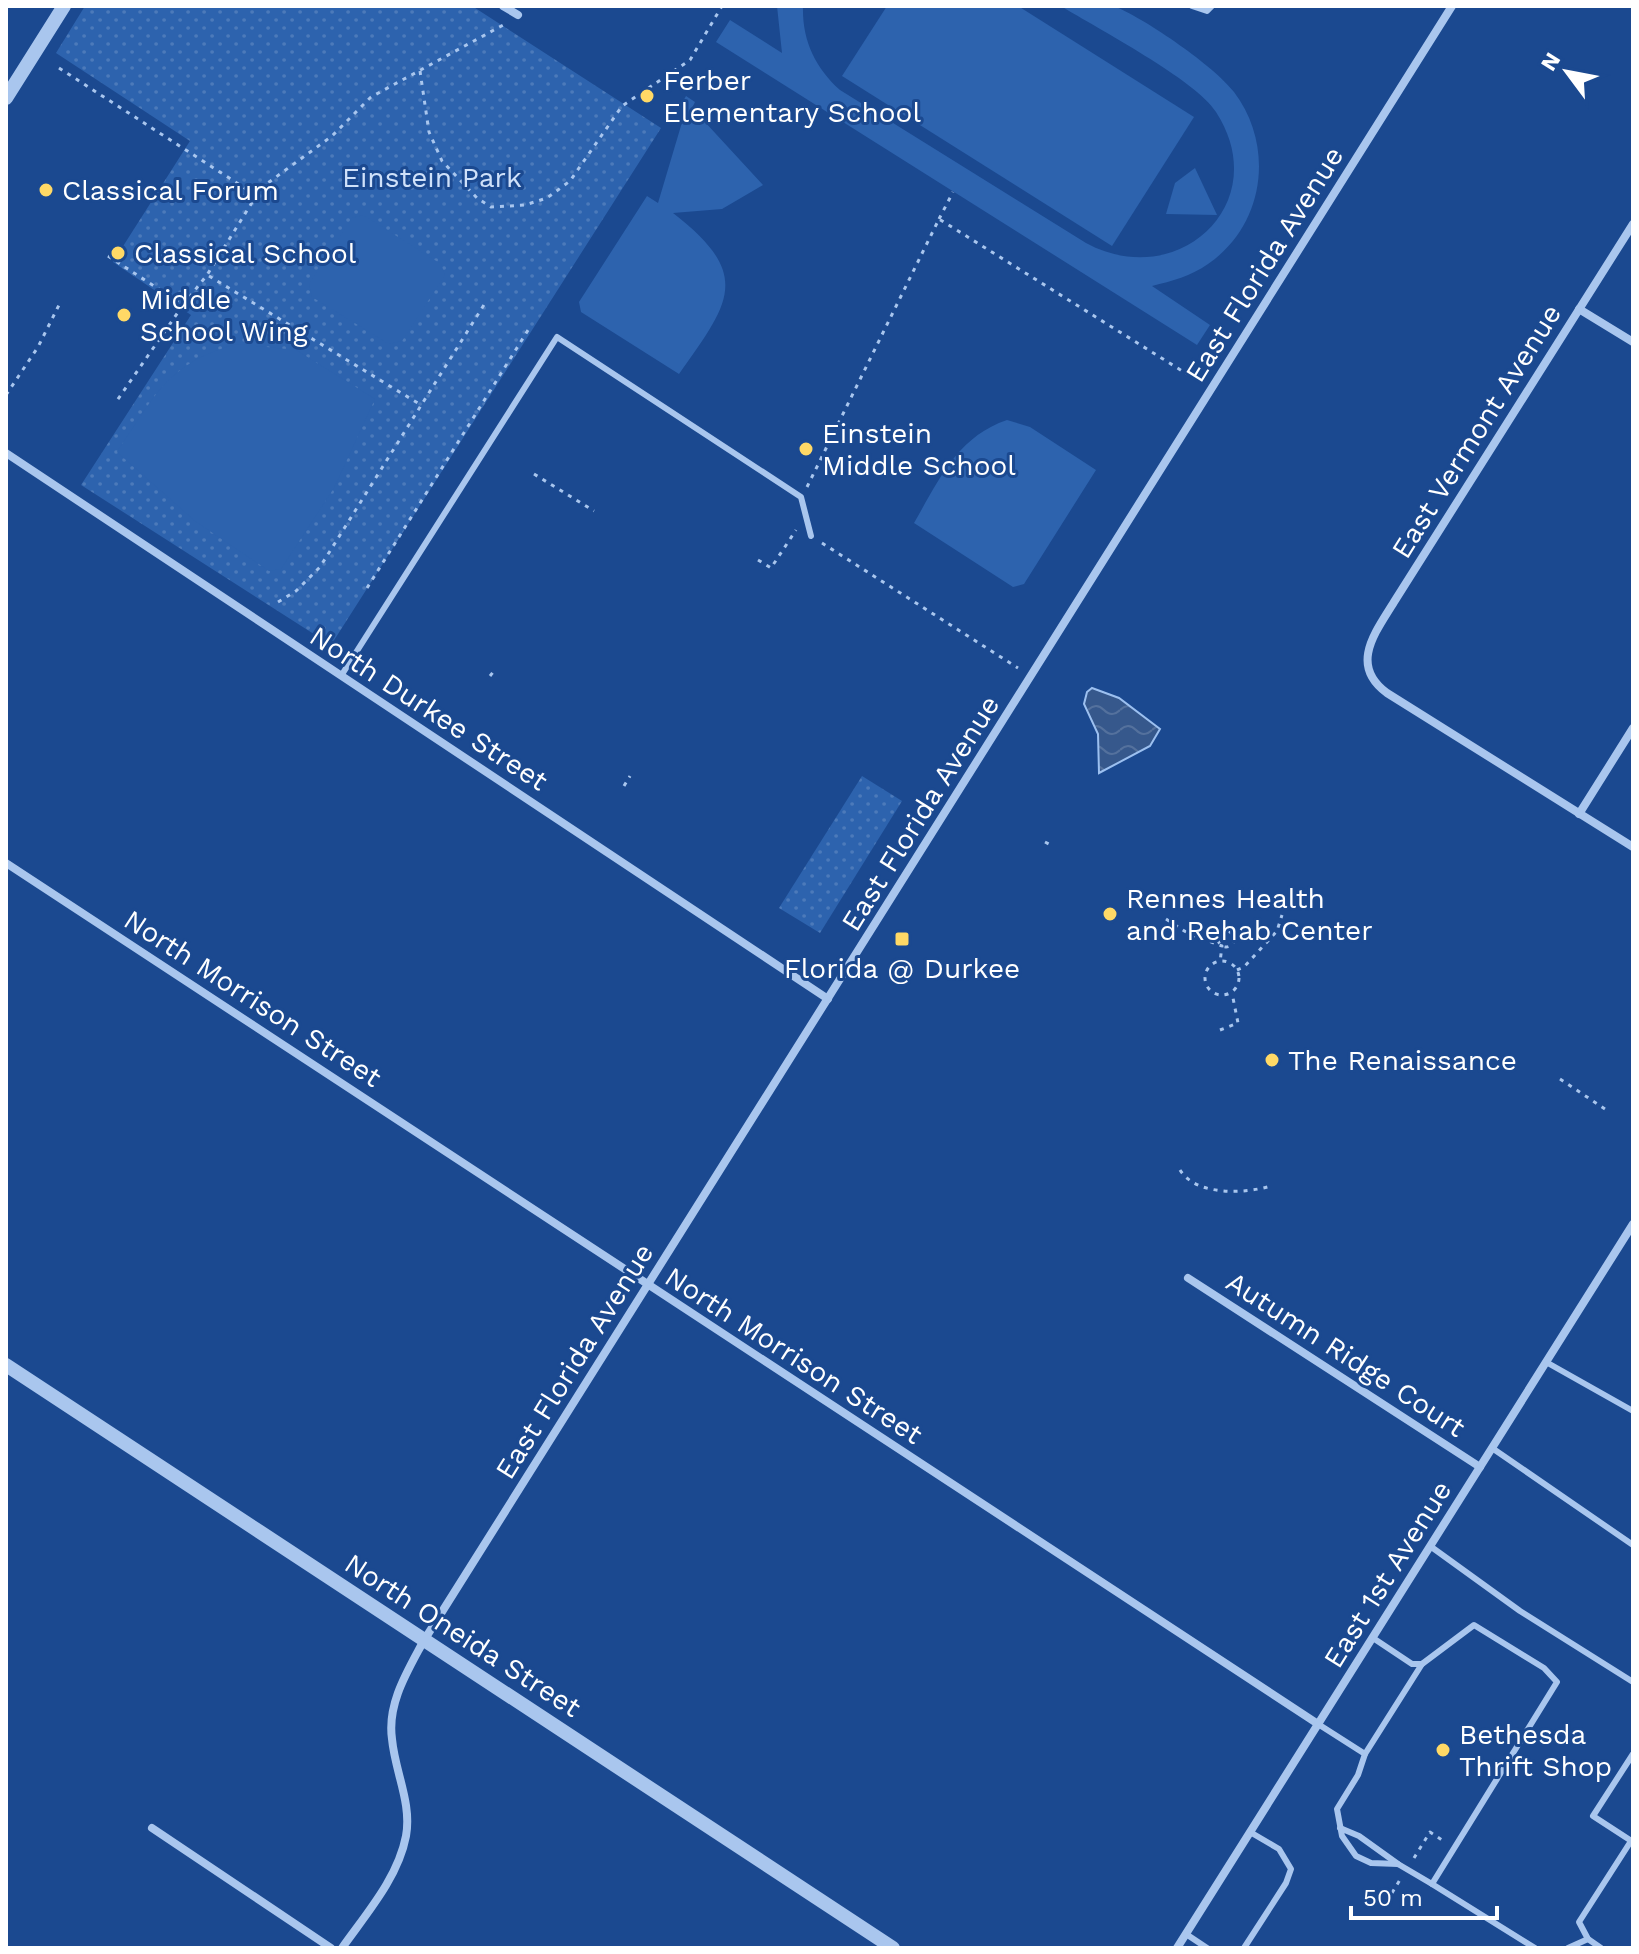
<svg xmlns="http://www.w3.org/2000/svg" width="1639" height="1954" font-family="'Work Sans',sans-serif">
	<style>
		.park { fill: url(#park-dots) }
		.pitch { fill: #2d63ae }
		.water { fill: url(#water-waves); stroke: #9cc0f0; stroke-width: 2 }
		.lines { fill: none; stroke-linecap: round; stroke-linejoin: round }
		.path { stroke: #a9c6ee; stroke-width: 3; stroke-dasharray: 4 6; stroke-linecap: butt }
		.service { stroke: #a9c6ee; stroke-width: 6 }
		.minor { stroke: #a9c6ee; stroke-width: 8 }
		.tertiary { stroke: #a9c6ee; stroke-width: 14 }
		.poi-dot { fill: #ffd966; stroke: #1b4990; stroke-width: 3 }
		.labels { text-anchor: middle; stroke-width: 6; stroke-linejoin: round; paint-order: stroke }
		.poi-label { font-size: 28px; fill: #fff; stroke: #1b4990; text-anchor: start }
		.park-label { font-size: 28px; fill: #cfe1fa; stroke: #1b4990 }
		.street-label { font-size: 28px; fill: #fff; stroke: #1b4990 }
	</style>
	<defs>
		<pattern id="park-dots" width="8" height="8" patternUnits="userSpaceOnUse" patternTransform="scale(2)"><rect width="8" height="8" fill="#2d63ae"/><path d="M2 2h.1M6 6h.1" fill="none" stroke="#4c7aba" stroke-width="1.8" stroke-linecap="round"/></pattern>
		<pattern id="water-waves" width="16" height="10" patternUnits="userSpaceOnUse" patternTransform="scale(2)"><rect width="16" height="10" fill="#36588c"/><path d="M0 5q4-4 8 0t8 0" fill="none" stroke="#54719d"/></pattern>
	</defs>
	<rect width="100%" height="100%" fill="#1b4990"/>
	<g class="park">
		<polygon points="85,6 472,6 661,128 331,645 81,485 191,315 113,262 190,141 56,53"/>
		<polygon points="862,776 902,801 820,933 779,908"/>
	</g>
	<g class="pitch">
		<path d="M777 6H803C802 40 815 67 840 90L1086 243C1178 293 1275 203 1216 112 1196 80 1098 29 1061 6 1077 6 1102 1 1116 7 1147 20 1214 66 1234 92 1275 146 1265 225 1208 264 1191 276 1172 281 1152 286L1210 325 1197 345 716 42 730 20 782 53Z"/>
		<polygon points="887,6 1018,6 1194,117 1112,246 842,76"/>
		<path d="M686 96 695 102 692 108 763 185 722 209 673 213C753 275 730 302 679 374L581 312 579 302 647 196 658 203 686 109 681 105Z"/>
		<polygon points="1195,168 1217,215 1166,214 1175,183"/>
		<polygon points="363,215 441,264 445,275 402,341 389,344 312,297 309,284 352,218"/>
		<path d="M237 344 296 350 375 399 334 488 281 569 269 571 195 521 117 452C155 396 167 363 237 344Z"/>
		<path d="M1007 420 1030 427 1096 470 1024 584 1013 587 914 523C939 480 957 437 1007 420Z"/>
	</g>
	<polygon class="water" points="1092,688 1119,698 1160,729 1150,746 1099,773 1098,734 1084,704 1087,692"/>
	<g class="lines">
		<g class="path">
			<polyline points="59,68 257,196"/>
			<polyline points="420,71 429,132 442,161 477,198 491,207 525,205 547,198 570,181 622,106 690,60 722,6"/>
			<polyline points="939,219 953,192"/>
			<polyline points="108,256 183,305 116,402"/>
			<polyline points="209,276 421,405"/>
			<polyline points="183,305 207,275 261,188 332,136 371,97 505,24"/>
			<polyline points="6,395 38,347 61,301"/>
			<polyline points="534,474 594,511"/>
			<polyline points="807,487 939,219 1187,374"/>
			<polyline points="822,543 1018,668"/>
			<polyline points="758,560 771,568 796,530"/>
			<polyline points="367,588 530,327"/>
			<polyline points="278,602 296,591 320,567 487,300"/>
			<polyline points="490,676 494,671"/>
			<polyline points="624,786 630,776"/>
			<polyline points="1045,842 1053,846"/>
			<polyline points="1166,919 1189,934 1222,946 1220,962"/>
			<circle cx="1226" cy="939" r="8"/>
			<circle cx="1222" cy="978" r="17"/>
			<polyline points="1237,970 1244,967 1277,931 1282,915"/>
			<polyline points="1220,1030 1238,1023 1232,993"/>
			<polyline points="1560,1079 1608,1111"/>
			<path d="M1180 1170C1196 1196 1244 1194 1271 1186"/>
			<polyline points="1414,1858 1430,1832 1445,1842"/>
			<polyline points="1392,1893 1401,1878"/>
		</g>
		<g class="service">
			<polyline points="1192,6 1207,11 1212,6"/>
			<polyline points="341,676 557,337 801,497 811,536"/>
			<polyline points="1546,1362 1633,1411"/>
			<polyline points="1492,1448 1633,1545"/>
			<polyline points="1430,1546 1520,1611 1633,1682"/>
			<polyline points="1318,1724 1365,1754 1358,1775 1337,1809 1342,1836 1356,1856 1371,1863 1398,1864 1432,1884 1557,1682 1544,1668 1474,1625 1422,1664 1412,1664 1373,1638"/>
			<polyline points="1365,1754 1422,1664"/>
			<polyline points="1633,1754 1593,1816 1633,1842"/>
			<polyline points="1340,1828 1359,1836 1398,1864"/>
			<polyline points="1432,1884 1535,1948"/>
			<polyline points="1186,1934 1207,1948"/>
			<polyline points="1244,1948 1286,1883 1291,1869 1279,1849 1250,1832"/>
			<polyline points="1568,1948 1588,1939"/>
			<polyline points="1601,1948 1588,1939 1579,1922 1631,1841"/>
		</g>
		<g class="minor">
			<polyline points="503,6 518,15"/>
			<path d="M1633 224 1394 602C1375 633 1349 665 1387 693L1633 847"/>
			<polyline points="1579,309 1633,342"/>
			<polyline points="6,453 828,999"/>
			<polyline points="1579,814 1633,728"/>
			<polyline points="6,863 1318,1724"/>
			<polyline points="1188,1278 1480,1467"/>
			<polyline points="152,1828 331,1948"/>
			<path d="M342 1948C366 1914 398 1878 406 1836 412 1803 395 1772 392 1739 387 1704 407 1672 423 1642L1452 6"/>
			<polyline points="1177,1948 1633,1224"/>
		</g>
		<g class="tertiary">
			<polyline points="6,98 64,6"/>
			<polyline points="6,1365 893,1948"/>
		</g>
	</g>
	<g class="poi-dot">
		<circle cx="647" cy="96" r="8"/>
		<circle cx="46" cy="190" r="8"/>
		<circle cx="118" cy="253" r="8"/>
		<circle cx="124" cy="315" r="8"/>
		<circle cx="806" cy="449" r="8"/>
		<circle cx="1110" cy="914" r="8"/>
		<rect x="894" y="931" width="16" height="16" rx="4"/>
		<circle cx="1272" cy="1060" r="8"/>
		<circle cx="1443" cy="1750" r="8"/>
	</g>
	<g class="labels">
		<g class="poi-label">
			<text x="663" y="90">Ferber<tspan x="663" dy="32">Elementary School</tspan></text>
			<text x="62" y="200">Classical Forum</text>
			<text x="134" y="263">Classical School</text>
			<text x="140" y="309">Middle<tspan x="140" dy="32">School Wing</tspan></text>
			<text x="822" y="443">Einstein<tspan x="822" dy="32">Middle School</tspan></text>
			<text x="1126" y="908">Rennes Health<tspan x="1126" dy="32">and Rehab Center</tspan></text>
			<text x="902" y="978" text-anchor="middle">Florida @ Durkee</text>
			<text x="1288" y="1070">The Renaissance</text>
			<text x="1459" y="1744">Bethesda<tspan x="1459" dy="32">Thrift Shop</tspan></text>
		</g>
		<g class="park-label">
			<text x="432" y="187">Einstein Park</text>
		</g>
		<g class="street-label">
			<text transform="translate(1264 264) rotate(-58)" y="10">East Florida Avenue</text>
			<text transform="translate(1476 431) rotate(-58)" y="10">East Vermont Avenue</text>
			<text transform="translate(429 708) rotate(33)" y="10">North Durkee Street</text>
			<text transform="translate(920 813) rotate(-58)" y="10">East Florida Avenue</text>
			<text transform="translate(253 998) rotate(33)" y="10">North Morrison Street</text>
			<text transform="translate(1346 1354) rotate(33)" y="10">Autumn Ridge Court</text>
			<text transform="translate(794 1355) rotate(33)" y="10">North Morrison Street</text>
			<text transform="translate(574 1361) rotate(-58)" y="10">East Florida Avenue</text>
			<text transform="translate(1387 1574) rotate(-58)" y="10">East 1st Avenue</text>
			<text transform="translate(463 1635) rotate(33)" y="10">North Oneida Street</text>
		</g>
	</g>
	<rect width="1639" height="1954" fill="none" stroke="#ffffff" stroke-width="16"/>
	<g transform="translate(1567 72) rotate(302)" stroke="#1b4990" stroke-width="6" paint-order="stroke">
	<path d="M0-6L14 30L0 20L-14 30Z" fill="#ffffff"/>
	<text y="-12" font-size="22" font-weight="bold" text-anchor="middle" fill="#ffffff">N</text>
	</g>
	<path d="M1351 1906v12h146v-12" fill="none" stroke="#ffffff" stroke-width="4"/>
	<text x="1363" y="1906" font-size="24" fill="#ffffff" stroke="#1b4990" stroke-width="6" paint-order="stroke">50 m</text>
</svg>
